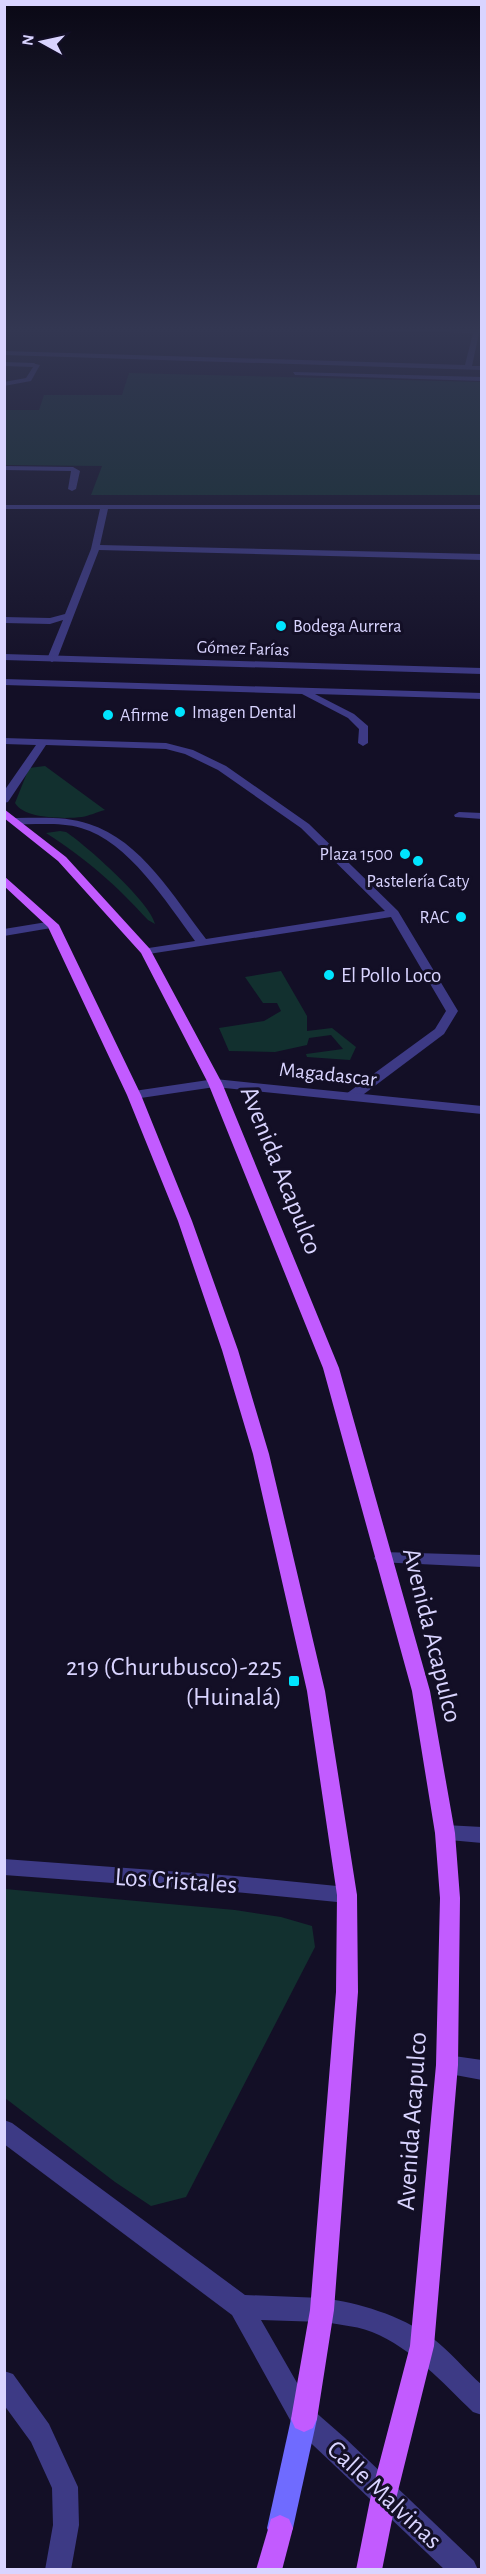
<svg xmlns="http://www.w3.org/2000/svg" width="486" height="2574" font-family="'Alegreya Sans',sans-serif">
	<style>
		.green { fill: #12302f }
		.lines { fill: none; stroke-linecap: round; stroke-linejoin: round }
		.service { fill: #3d3a85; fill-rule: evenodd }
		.minor { fill: #3d3a85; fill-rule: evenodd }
		.tertiary { fill: #3d3a85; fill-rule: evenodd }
		.secondary { fill: #6f6bff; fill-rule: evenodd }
		.primary { fill: #c25bff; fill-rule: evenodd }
		.poi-dot { fill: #00e5ff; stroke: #130f26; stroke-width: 2 }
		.labels { text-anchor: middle; stroke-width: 6; stroke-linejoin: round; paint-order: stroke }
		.far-poi-label { font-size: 18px; fill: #d9d4ff; stroke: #130f26; text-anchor: start }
		.far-street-label { font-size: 18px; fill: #d9d4ff; stroke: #130f26 }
		.poi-label { font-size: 21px; fill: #d9d4ff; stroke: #130f26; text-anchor: start }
		.street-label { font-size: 21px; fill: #d9d4ff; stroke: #130f26 }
		.near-street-label { font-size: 26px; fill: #d9d4ff; stroke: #130f26 }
		.near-poi-label { font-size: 26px; fill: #d9d4ff; stroke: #130f26; text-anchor: end }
	</style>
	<rect width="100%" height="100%" fill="#130f26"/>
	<g class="green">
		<polygon points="129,373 481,382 481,495 91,495 102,466 5,465 5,410 39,410 44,395 122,395"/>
		<path d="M45 766 105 810C97 812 89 816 82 817 65 819 24 819 15 803L29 768Z"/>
		<path d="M60 831 66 832C86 845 151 903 155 924L148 920C115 884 88 860 46 833Z"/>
		<polygon points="281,971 307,1016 307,1031 332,1028 356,1047 350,1060 307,1057 306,1054 343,1049 331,1035 309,1038 307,1045 275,1052 229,1051 219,1028 264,1021 281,1011 277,1003 263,1003 245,977"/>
		<polygon points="5,1889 235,1910 281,1917 312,1926 315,1947 186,2197 151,2206 115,2182 5,2098"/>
	</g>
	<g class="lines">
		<g class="service">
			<polygon points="35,364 40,365 31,381 4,386 4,382 26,378"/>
			<polygon points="4,466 73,467 80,471 76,489 72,491 68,489 71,471 4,470"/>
			<polygon points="4,505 482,505 482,509 108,509 100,545 482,554 482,560 99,550 57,659 52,662 47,659 63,620 50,624 4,623 4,617 50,618 65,614 91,549 100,509 4,509"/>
			<polygon points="4,679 482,693 482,699 315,694 354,714 368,726 368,743 363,746 358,743 359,729 348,718 302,694 4,685"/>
			<path d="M4 738 166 743 193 750 226 766 309 824 398 911 458 1011 444 1034 356 1100H346L344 1097 346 1094 435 1029 446 1011 391 917 142 955V949L195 941C167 903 128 841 81 828 60 822 37 825 16 824L11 821 16 818C40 818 66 816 89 824 141 840 175 899 206 939L385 911 301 828 218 770 185 754 166 749 46 745 8 802 4 803V791L36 745 4 744Z"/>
			<polygon points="459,812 482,813 482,819 455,817 454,815"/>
			<polygon points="383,1552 482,1555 482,1567 377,1562 374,1558 377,1554"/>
			<polygon points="445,1825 482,1827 482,1843 438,1839 435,1833 438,1827"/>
			<polygon points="447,2055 482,2060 482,2080 439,2072 436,2065 439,2058"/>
			<polygon points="4,2371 13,2374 49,2424 78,2487 79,2525 71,2570 45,2570 53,2525 52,2488 31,2442 4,2405"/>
		</g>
		<g class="minor">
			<polygon points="336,327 473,329 480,327 482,333 479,333 472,366 482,366 482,370 4,355 4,351 465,365 473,333 339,329"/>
			<polygon points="4,362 34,363 37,365 34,367 4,366"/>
			<polygon points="293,372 482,377 482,381 295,375"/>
			<polygon points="4,654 482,668 482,674 4,660"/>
			<polygon points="53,921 59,925 57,927 4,936 4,929"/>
			<polygon points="215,1079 482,1106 482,1114 215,1087 134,1099 127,1095 134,1091"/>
			<polygon points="4,1859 235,1876 347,1887 354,1889 357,1895 354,1901 347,1903 235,1892 4,1875"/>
			<polygon points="4,2120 12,2123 245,2295 322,2298 331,2302 334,2310 331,2318 322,2322 261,2320 312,2409 316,2418 312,2427 303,2431 294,2427 232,2315 4,2144"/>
		</g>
		<g class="tertiary">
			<path d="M322 2298C360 2303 399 2315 431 2337 449 2350 465 2370 482 2385V2415L473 2412C442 2382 413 2349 372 2332 353 2324 332 2326 313 2318L310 2310 313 2302Z"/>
			<polygon points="304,2406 313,2410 345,2438 474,2561 478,2570 445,2570 295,2428 291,2419 295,2410"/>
		</g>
		<polygon class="secondary" points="304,2406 313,2410 317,2419 293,2528 289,2537 280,2541 271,2537 267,2528 291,2419 295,2410"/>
		<g class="primary">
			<polygon points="4,809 66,857 150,949 222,1083 339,1368 430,1691 455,1833 460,1898 458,2065 434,2346 397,2495 382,2570 356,2570 371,2495 410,2346 436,2065 440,1898 435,1833 412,1691 323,1368 208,1083 141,953 58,861 4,818"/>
			<polygon points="4,876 59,925 141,1095 192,1221 238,1350 269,1454 325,1691 357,1895 358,1992 334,2310 317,2419 313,2428 304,2432 295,2428 291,2419 310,2310 336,1992 337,1895 307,1691 253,1454 222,1350 178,1221 127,1095 48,927 4,886"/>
			<polygon points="280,2515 289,2519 293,2528 282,2570 256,2570 271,2519"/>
		</g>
	</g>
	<linearGradient id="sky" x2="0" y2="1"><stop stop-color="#0a0815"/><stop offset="0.48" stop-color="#333752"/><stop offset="1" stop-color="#333752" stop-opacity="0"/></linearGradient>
	<rect width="486" height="687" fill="url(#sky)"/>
	<g class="poi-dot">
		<circle cx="281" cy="626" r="6"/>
		<circle cx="180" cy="712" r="6"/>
		<circle cx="108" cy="715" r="6"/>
		<circle cx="405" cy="854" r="6"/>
		<circle cx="418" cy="861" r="6"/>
		<circle cx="461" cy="917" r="6"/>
		<circle cx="329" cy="975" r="6"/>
		<rect x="288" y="1675" width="12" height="12" rx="3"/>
	</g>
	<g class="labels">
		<g class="far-poi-label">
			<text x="293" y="632">Bodega Aurrera</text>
			<text x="192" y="718">Imagen Dental</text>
			<text x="120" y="721">Afirme</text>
			<text x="393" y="860" text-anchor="end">Plaza 1500</text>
			<text x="418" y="887" text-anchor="middle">Pastelería Caty</text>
			<text x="449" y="923" text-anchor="end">RAC</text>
		</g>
		<g class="far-street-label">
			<text transform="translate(243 648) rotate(2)" y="6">Gómez Farías</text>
		</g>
		<g class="poi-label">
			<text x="341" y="982">El Pollo Loco</text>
		</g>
		<g class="street-label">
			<text transform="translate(328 1074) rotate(6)" y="7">Magadascar</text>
		</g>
		<g class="near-street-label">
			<text transform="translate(282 1170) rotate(68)" y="9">Avenida Acapulco</text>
			<text transform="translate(433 1635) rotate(76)" y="9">Avenida Acapulco</text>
			<text transform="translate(176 1880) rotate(4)" y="9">Los Cristales</text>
			<text transform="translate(411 2121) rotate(-86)" y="9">Avenida Acapulco</text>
			<text transform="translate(385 2494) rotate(43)" y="9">Calle Malvinas</text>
		</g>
		<g class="near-poi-label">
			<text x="282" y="1675">219 (Churubusco)-225<tspan x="282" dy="30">(Huinalá)</tspan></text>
		</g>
	</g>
	<rect width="486" height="2574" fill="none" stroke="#d9d4ff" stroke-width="12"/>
	<g transform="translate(42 42) rotate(278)" stroke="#130f26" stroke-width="4.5" paint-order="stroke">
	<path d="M0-4.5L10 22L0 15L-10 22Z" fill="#d9d4ff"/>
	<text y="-9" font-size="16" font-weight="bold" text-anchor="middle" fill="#d9d4ff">N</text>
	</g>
</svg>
